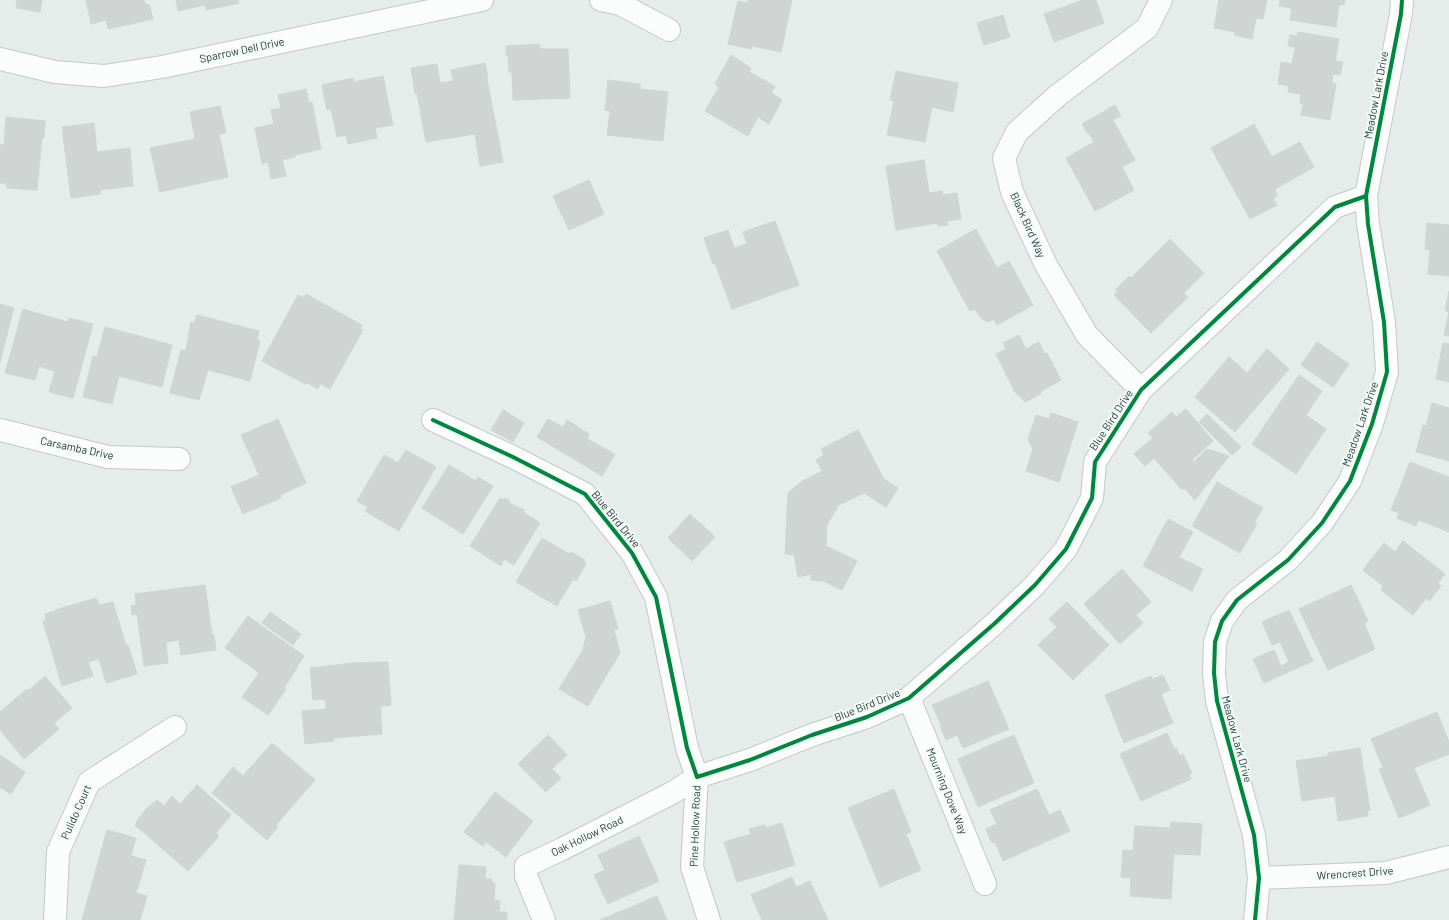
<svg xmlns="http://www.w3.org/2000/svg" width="1449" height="920" font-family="Barlow,sans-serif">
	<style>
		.building { fill: #d0d5d4; stroke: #ced5d2 }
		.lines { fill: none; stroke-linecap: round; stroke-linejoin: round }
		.minor-casing { stroke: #c3c9c7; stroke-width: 24 }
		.minor { stroke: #fbfcfc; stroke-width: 22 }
		.cycleway-casing { stroke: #f5faf8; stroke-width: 6 }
		.cycleway { stroke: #00873e; stroke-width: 4 }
		.labels { text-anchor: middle; stroke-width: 4; stroke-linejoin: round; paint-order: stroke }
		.street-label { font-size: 11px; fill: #21423c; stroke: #f5faf8 }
	</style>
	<rect width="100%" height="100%" fill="#e6ece9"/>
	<g class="building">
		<polygon points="17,0 42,0 40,12 16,8"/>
		<polygon points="86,0 144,0 146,5 149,4 153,19 108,29 106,20 91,24"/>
		<polygon points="176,0 238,0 239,3 206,10 205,5 178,11"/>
		<polygon points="748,0 792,0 781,52 752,46 751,49 728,44 738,1 747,3"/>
		<polygon points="1083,0 1096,0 1104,23 1054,42 1044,14"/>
		<polygon points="1219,0 1267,0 1263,19 1256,18 1252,39 1234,35 1235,32 1214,28"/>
		<polygon points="1280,0 1345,0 1344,5 1339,5 1336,27 1290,20 1292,8 1279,6"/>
		<polygon points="1003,15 1010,37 984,45 977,23"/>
		<polygon points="1298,32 1339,39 1335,61 1343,62 1340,75 1333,74 1332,83 1336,84 1330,120 1301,115 1303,104 1300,103 1301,94 1288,92 1289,86 1278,84 1281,62 1292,64 1295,47 1288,46 1290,35 1297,36"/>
		<polygon points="539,44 540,49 568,49 570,98 513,100 512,72 509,72 508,56 506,56 506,46"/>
		<polygon points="731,55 751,68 749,72 775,86 771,93 782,100 769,124 758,117 748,136 705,111 719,87 715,84"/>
		<polygon points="485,63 488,79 487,80 503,162 480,166 475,134 426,142 417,93 415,94 411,68 437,64 440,83 453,81 451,70"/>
		<polygon points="896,71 958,83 953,112 932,107 925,142 887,135 894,101 890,100"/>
		<polygon points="383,76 393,125 375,128 377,138 348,144 346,135 337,137 331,109 327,110 322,85 353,78 354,82"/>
		<polygon points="608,80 640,84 640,89 668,92 663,141 607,135 610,111 605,110"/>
		<polygon points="306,89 309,103 312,102 321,149 295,155 295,157 282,160 286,176 271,179 268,162 262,164 255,128 274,124 271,110 281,108 278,95"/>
		<polygon points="1115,105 1121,116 1113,120 1135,160 1122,167 1134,190 1095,211 1066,158 1094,142 1089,133 1087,133 1082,124"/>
		<polygon points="220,106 226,133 219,134 228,177 160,192 150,148 195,139 190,112"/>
		<polygon points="6,117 45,121 44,138 42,138 37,190 7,188 7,184 0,183 0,145 4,145"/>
		<polygon points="94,123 97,152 130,148 133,186 100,190 100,194 71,198 62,127"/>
		<polygon points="1254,124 1272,157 1300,142 1314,167 1275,189 1277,195 1273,199 1277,205 1250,219 1211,148"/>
		<polygon points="924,160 929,193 942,191 943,195 957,193 961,219 947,221 948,225 938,226 938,223 896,230 886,166"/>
		<polygon points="589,180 604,214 569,230 553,196"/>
		<polygon points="775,221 799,285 732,309 715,263 713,264 704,238 728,230 734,248 747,244 743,232"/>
		<polygon points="1427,223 1449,225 1449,276 1428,274 1430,250 1425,249"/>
		<polygon points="976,229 997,268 1009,261 1033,305 997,325 994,319 989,322 982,319 975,309 970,311 937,251"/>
		<polygon points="1170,239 1204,273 1184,293 1188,297 1151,333 1114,295 1117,292 1115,290 1129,276 1131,278"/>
		<polygon points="1449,291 1449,336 1444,335 1449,312 1445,311"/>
		<polygon points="306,294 362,325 360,329 363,330 330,389 320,384 318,389 306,382 306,384 294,378 262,361 298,295 304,298"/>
		<polygon points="0,304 14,308 0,362"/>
		<polygon points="23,309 68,322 69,318 93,324 73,398 49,392 55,371 39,366 35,380 5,373"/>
		<polygon points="197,315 259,331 257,340 260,341 250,381 208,370 199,400 170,393 181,350 186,351 191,322 194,323"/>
		<polygon points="105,327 172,345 162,387 119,376 112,404 83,397 93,356 97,357"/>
		<polygon points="1019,335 1026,349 1039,342 1045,354 1047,353 1061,380 1040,392 1041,394 1025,402 1015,392 996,354 1006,349 1003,343"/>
		<polygon points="1317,342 1349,364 1333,387 1301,365"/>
		<polygon points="1443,343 1449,344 1449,382 1436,379"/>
		<polygon points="1267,349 1289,369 1235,432 1195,397 1229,357 1247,373"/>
		<polygon points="1299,375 1322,391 1306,415 1326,429 1296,474 1252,444"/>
		<polygon points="1432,403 1449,408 1449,461 1416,452 1423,425 1426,426"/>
		<polygon points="1186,409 1213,441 1192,460 1194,462 1207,449 1229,456 1195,500 1184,488 1182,490 1154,458 1145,466 1134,454 1153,438 1148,433 1172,412 1176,417"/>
		<polygon points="503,410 524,423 513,442 491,430"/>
		<polygon points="1051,413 1078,422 1059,482 1026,471 1033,449 1028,440 1036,415 1049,419"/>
		<polygon points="1207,414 1241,447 1232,455 1199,422"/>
		<polygon points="278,419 306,483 280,495 281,498 243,514 231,487 259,475 241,435"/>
		<polygon points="548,419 563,427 567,420 589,434 587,439 615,454 602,476 537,437"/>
		<polygon points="858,430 884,479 898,488 886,507 864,493 835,507 837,508 827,525 826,546 857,561 842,590 823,581 811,580 811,574 798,577 794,555 785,554 788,493 801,482 822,471 816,460 824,455 821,449"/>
		<polygon points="406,450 436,467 399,531 365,511 368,507 357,501 384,455 398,463"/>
		<polygon points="1410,462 1449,477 1449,532 1418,520 1416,526 1397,518 1399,513 1391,510"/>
		<polygon points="449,465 476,481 478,477 493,486 463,534 422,508"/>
		<polygon points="1217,482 1263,508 1254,523 1257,524 1240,553 1192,526"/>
		<polygon points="500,498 504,500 505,498 510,501 509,503 524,510 523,512 540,523 514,565 504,559 501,566 470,546"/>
		<polygon points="690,514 715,537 692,561 668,538"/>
		<polygon points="1168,519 1193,532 1179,557 1203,569 1192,591 1143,566"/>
		<polygon points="542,538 569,554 571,552 585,560 584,563 586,564 576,581 573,579 557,606 516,582"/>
		<polygon points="1403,541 1445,574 1438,583 1441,586 1429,601 1426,598 1413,615 1381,590 1383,586 1363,570 1384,543 1395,552"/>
		<polygon points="1122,569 1151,602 1136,615 1143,623 1120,644 1084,604"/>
		<polygon points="205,585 212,635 214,635 216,650 181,655 179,640 166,642 168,663 144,666 137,614 132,615 131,606 136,605 135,594"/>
		<polygon points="1351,585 1368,621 1364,623 1375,649 1328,670 1299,609"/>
		<polygon points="96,598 99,605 113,602 126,646 128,645 137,674 106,683 99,659 88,662 93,676 62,686 43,621 46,621 45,614 55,611 55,610"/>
		<polygon points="610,601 618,629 614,630 620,653 588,706 559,689 583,650 586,637 578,610"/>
		<polygon points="1067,602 1109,645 1073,680 1038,645 1057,627 1049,619"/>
		<polygon points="1289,610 1313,661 1264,683 1253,659 1274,650 1281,666 1289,662 1280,642 1272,645 1262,622"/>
		<polygon points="270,612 301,634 293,645 262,623"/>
		<polygon points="248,616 304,656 297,666 298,666 284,688 286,689 268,715 242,697 259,673 225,648"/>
		<polygon points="388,662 391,705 380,706 382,734 334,738 334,741 305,744 302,711 326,709 325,699 313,700 310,668 353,663"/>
		<polygon points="1163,675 1170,690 1161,694 1173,723 1124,743 1105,695 1151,676 1152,679"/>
		<polygon points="45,676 72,708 54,723 59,729 24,759 0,730 0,712 27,689 28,691"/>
		<polygon points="988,681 1009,729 963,748 957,735 946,740 940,726 941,725 932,705"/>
		<polygon points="1437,712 1449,742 1449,754 1414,768 1430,805 1399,818 1379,769 1383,768 1371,739"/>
		<polygon points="1167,733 1174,749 1176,748 1180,756 1183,754 1192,773 1189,774 1191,779 1141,801 1120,754"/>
		<polygon points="548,735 567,755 552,769 561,778 546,792 518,764"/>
		<polygon points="1014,735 1034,783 978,807 958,759"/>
		<polygon points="272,743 315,780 276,825 278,827 267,840 212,793 233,767 243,776"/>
		<polygon points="1360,748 1370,810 1367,811 1368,816 1338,821 1335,796 1302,801 1296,761 1328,756 1328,753"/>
		<polygon points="0,755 25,772 11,794 1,788 0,789"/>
		<polygon points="197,785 231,815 216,833 219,836 188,871 135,825 137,823 136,822 145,810 157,800 164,806 172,796 180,804"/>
		<polygon points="894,789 911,832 906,834 921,870 880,887 848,808"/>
		<polygon points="1037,789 1049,815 1060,810 1070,831 1003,861 995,842 992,843 986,829 997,824 990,810"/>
		<polygon points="495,792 533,821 506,857 486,842 483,846 464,832"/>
		<polygon points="1171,822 1202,824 1200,855 1174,854 1171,899 1130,896 1131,878 1121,877 1123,850 1133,851 1135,826 1170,828"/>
		<polygon points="782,823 795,865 737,882 724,842 751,834 749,829 765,825 766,828"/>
		<polygon points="107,830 136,838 131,856 146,860 136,893 147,896 140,920 82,920"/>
		<polygon points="639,836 659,881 608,904 594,875 605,870 598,855"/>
		<polygon points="459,865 486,867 485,879 492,879 491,882 495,883 494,900 500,901 499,912 507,912 507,920 454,920"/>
		<polygon points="792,877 796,887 810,881 828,920 762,920 751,895"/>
		<polygon points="657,896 667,920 600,920"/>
	</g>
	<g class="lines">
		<defs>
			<g id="minor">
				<polyline points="601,0 620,4 669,30"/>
				<polyline points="0,59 55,72 104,76 162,67 482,0"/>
				<polyline points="1141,390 1087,335 1046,265 1012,192 1004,158 1017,132 1057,96 1147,28 1161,0"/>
				<polyline points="433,420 513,457 585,494 632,553 656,597 687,748 697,777 750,760 812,735 867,717 909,698 994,624 1035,585 1066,549 1092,498 1095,462 1141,390 1335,207 1366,196"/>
				<polyline points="0,430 108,457 179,459"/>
				<polyline points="909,698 985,884"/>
				<polyline points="697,777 692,867 709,920"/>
				<polyline points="1259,878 1386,873 1449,857"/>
				<polyline points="55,920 58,852 89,782 175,727"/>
				<polyline points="544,920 526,876 526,866 562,849 672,793 697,777"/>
				<polyline points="1255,920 1259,878 1254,835 1217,701 1214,673 1215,642 1222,621 1237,600 1288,560 1322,523 1350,481 1372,424 1387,372 1384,322 1368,224 1366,196 1401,14 1402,0"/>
			</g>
		</defs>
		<use href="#minor" class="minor-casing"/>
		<use href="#minor" class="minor"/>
		<defs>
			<g id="cycleway">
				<polyline points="433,420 513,457 585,494 632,553 656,597 687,748 697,777 750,760 812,735 867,717 909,698 994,624 1035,585 1066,549 1092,498 1095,462 1141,390 1335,207 1366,196"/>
				<polyline points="1255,920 1259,878 1254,835 1217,701 1214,673 1215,642 1222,621 1237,600 1288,560 1322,523 1350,481 1372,424 1387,372 1384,322 1368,224 1366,196 1401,14 1402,0"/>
			</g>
		</defs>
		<use href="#cycleway" class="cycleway-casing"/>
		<use href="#cycleway" class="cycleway"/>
	</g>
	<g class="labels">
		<g class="street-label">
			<text transform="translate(242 50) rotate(-12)" y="4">Sparrow Dell Drive</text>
			<text transform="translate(1376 95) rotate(-79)" y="4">Meadow Lark Drive</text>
			<text transform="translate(1028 225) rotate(66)" y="4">Black Bird Way</text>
			<text transform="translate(1111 420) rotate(-57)" y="4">Blue Bird Drive</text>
			<text transform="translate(1360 424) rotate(-71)" y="4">Meadow Lark Drive</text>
			<text transform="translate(77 448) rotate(12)" y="4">Carsamba Drive</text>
			<text transform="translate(616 519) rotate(51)" y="4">Blue Bird Drive</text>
			<text transform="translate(867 705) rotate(-22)" y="4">Blue Bird Drive</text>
			<text transform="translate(1237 739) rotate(75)" y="4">Meadow Lark Drive</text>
			<text transform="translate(947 791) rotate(68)" y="4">Mourning Dove Way</text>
			<text transform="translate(76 812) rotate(-66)" y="4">Pulido Court</text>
			<text transform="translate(695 826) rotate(-88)" y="4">Pine Hollow Road</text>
			<text transform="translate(587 836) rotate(-26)" y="4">Oak Hollow Road</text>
			<text transform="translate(1355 873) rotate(-4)" y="4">Wrencrest Drive</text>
		</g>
	</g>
</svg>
